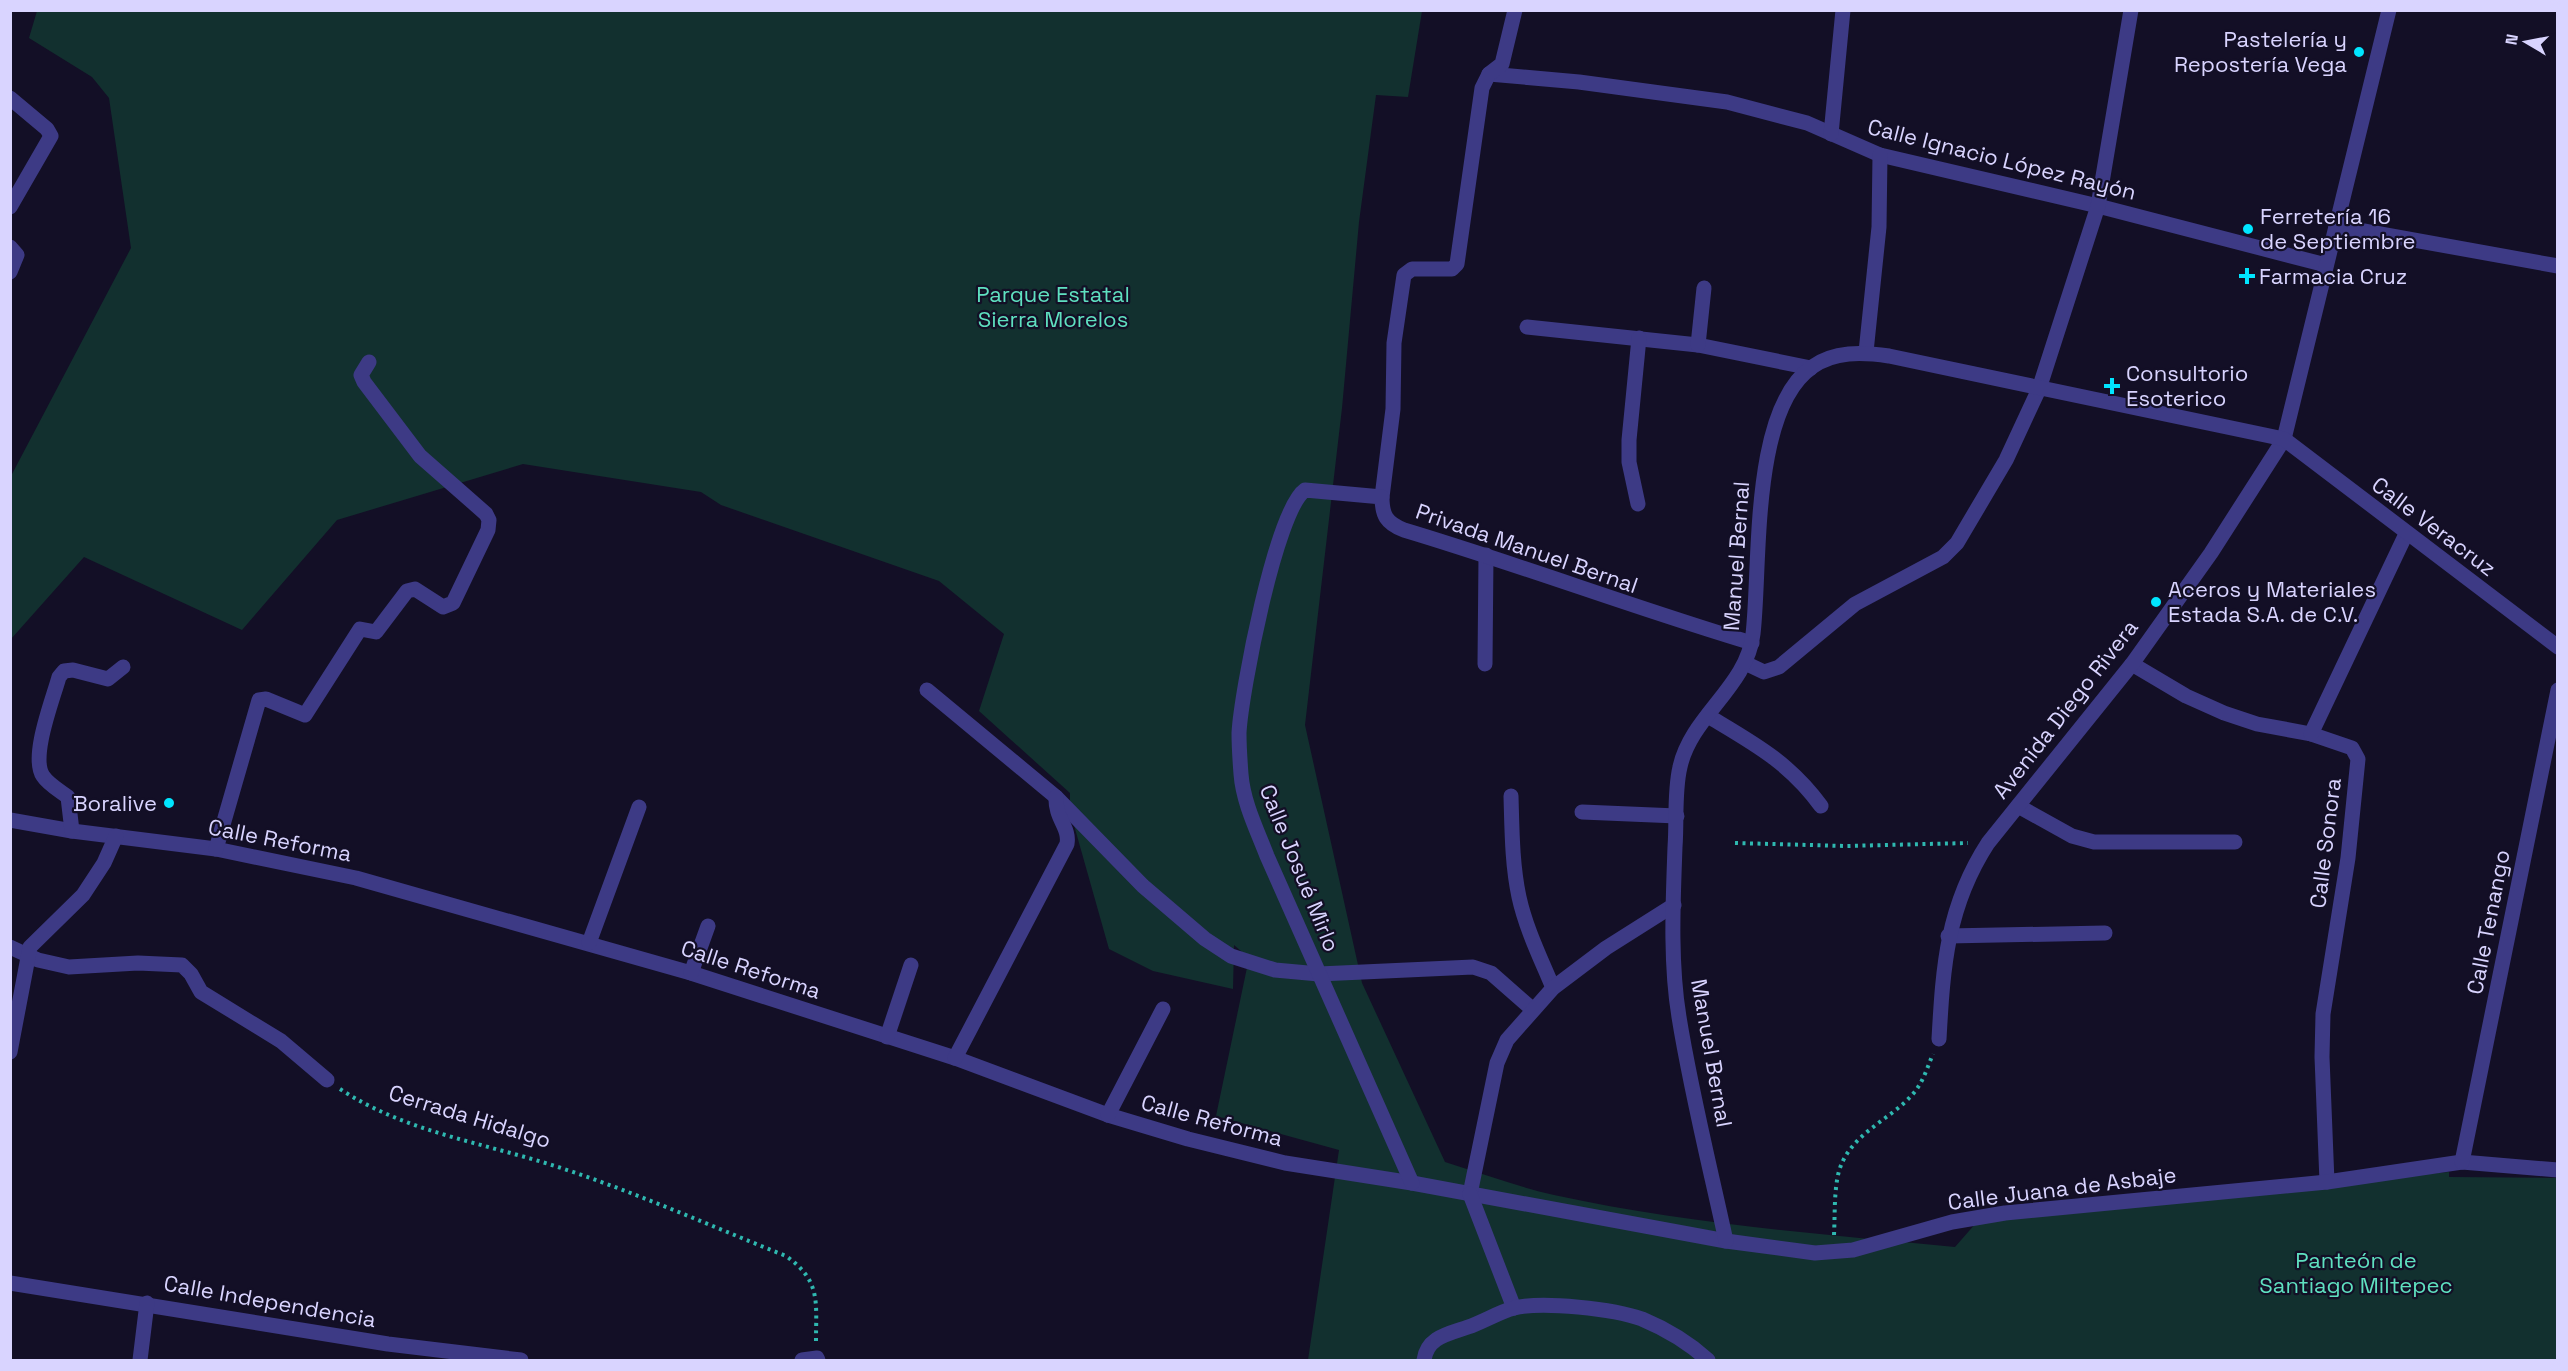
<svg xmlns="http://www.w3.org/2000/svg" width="2568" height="1371" font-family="'Space Grotesk',sans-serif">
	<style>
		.green { fill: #12302f }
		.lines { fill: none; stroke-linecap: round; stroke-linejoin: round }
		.path { stroke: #2fb8b0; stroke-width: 4; stroke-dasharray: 3 4.5; stroke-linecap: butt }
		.minor { stroke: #3d3a85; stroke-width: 15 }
		.poi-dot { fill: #00e5ff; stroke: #130f26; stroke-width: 2 }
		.labels { text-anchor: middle; stroke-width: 4.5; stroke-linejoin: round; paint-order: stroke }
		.poi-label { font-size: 22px; fill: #d9d4ff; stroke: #130f26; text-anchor: start }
		.street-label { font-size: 22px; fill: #d9d4ff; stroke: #130f26 }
		.park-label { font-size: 22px; fill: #5fe0c0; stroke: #130f26 }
	</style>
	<rect width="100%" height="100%" fill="#130f26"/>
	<path class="green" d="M37 11H1422L1408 97 1376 95 1359 222 1342 408 1305 725 1362 983 1445 1162C1481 1173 1518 1187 1554 1195 1686 1224 1822 1234 1955 1247L1983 1215 2449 1172V1177L2557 1178V1360H1308L1339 1150 1216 1116 1249 958 1234 945 1233 989 1153 971 1109 949 1070 811V793L979 711 1004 634 939 581 721 505 701 492 523 464 337 520 242 630 84 557 11 639V476L131 248 109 98 92 77 29 38Z"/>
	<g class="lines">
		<g class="path">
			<polyline points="1735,843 1846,846 1968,843"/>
			<path d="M340 1089C407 1133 486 1143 561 1168 637 1193 711 1226 786 1256 821 1281 816 1301 816 1341"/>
			<path d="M1834 1235C1835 1215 1834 1194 1838 1175 1847 1135 1889 1121 1912 1095 1923 1083 1927 1068 1933 1054"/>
		</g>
		<g class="minor">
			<polyline points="1489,74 1579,82 1727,102 1807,123 1880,155 2098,206 2326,265"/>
			<polyline points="10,98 47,129 51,136 10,207"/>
			<polyline points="1831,134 1843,10"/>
			<polyline points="2336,226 2558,266"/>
			<polyline points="10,247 17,255 10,272"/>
			<polyline points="1527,327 1698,345 1811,368"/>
			<polyline points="1698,345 1704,288"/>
			<polyline points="1866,352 1879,227 1880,155"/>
			<polyline points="1382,497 1393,409 1394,343 1404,275 1412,269 1452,269 1457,264 1482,88 1489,74 1502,64 1515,10"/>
			<polyline points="1638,504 1629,462 1629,440 1639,338"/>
			<polyline points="1745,663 1764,672 1779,667 1855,604 1943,557 1957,543 2006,460 2039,389 2098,206 2131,10"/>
			<polyline points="1485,664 1486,555"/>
			<polyline points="2132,664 2186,696 2224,713 2257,724 2311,734 2352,748 2358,759 2348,858 2323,1014 2322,1057 2327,1182"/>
			<polyline points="927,690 1056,797 1143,886 1205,939 1231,956 1275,970 1319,974 1473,967 1491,973 1532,1009"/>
			<path d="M1708 716C1753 743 1789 762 1821 806"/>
			<polyline points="2311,734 2406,534"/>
			<path d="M1511 796C1512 830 1512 864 1519 897 1526 929 1541 959 1553 988"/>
			<polyline points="2018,806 2072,836 2094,842 2235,842"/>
			<polyline points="1582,812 1677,816"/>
			<polyline points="10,820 72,831 216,849 356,878 691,973 955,1058 1108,1115 1188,1139 1285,1163 1412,1183 1726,1241 1815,1253 1853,1250 1952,1222 2005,1213 2327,1182 2462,1162 2558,1170"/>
			<path d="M72 831 68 797C60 791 48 784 43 776 30 757 53 699 59 677L64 671 73 670 108 679 123 667"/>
			<polyline points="216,849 259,700 266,699 305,715 360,629 376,632 407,591 415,589 443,607 453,603 488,530 489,520 486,514 420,456 364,382 361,375 369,362"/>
			<polyline points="1948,936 2105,933"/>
			<polyline points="589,943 639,807"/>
			<polyline points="10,947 38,960 69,967 138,963 182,965 191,974 201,992 281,1041 327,1080"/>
			<polyline points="691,973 708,926"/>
			<polyline points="887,1037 911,965"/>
			<path d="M1939 1039C1943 966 1947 906 1988 843L2132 664 2211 553 2284 439 2389 10"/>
			<polyline points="10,1052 30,947 83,895 104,863 116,836"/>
			<path d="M955 1058 1067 844C1070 827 1055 819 1056 797"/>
			<polyline points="1108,1115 1163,1009"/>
			<polyline points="2462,1162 2558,690"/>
			<path d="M1412 1183 1267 856C1257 830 1243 802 1241 774 1240 761 1239 747 1239 733 1241 693 1276 510 1305 490L1382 497C1382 515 1386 523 1404 530 1521 565 1635 608 1752 643"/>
			<polyline points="1470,1194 1497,1063 1507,1040 1553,988 1606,948 1674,905"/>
			<polyline points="1470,1194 1514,1308"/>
			<path d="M1726 1241C1710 1167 1691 1092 1679 1017 1670 962 1673 902 1675 847 1677 821 1674 792 1680 767 1691 716 1747 687 1753 634 1761 566 1750 410 1812 367 1834 351 1862 352 1889 356L2284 439 2558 647"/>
			<polyline points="10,1283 388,1344 521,1360"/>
			<polyline points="140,1360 147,1303"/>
			<polyline points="802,1360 817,1358 818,1360"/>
			<path d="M1424 1360C1427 1337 1448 1334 1468 1327 1483 1322 1499 1312 1514 1308 1543 1301 1614 1309 1642 1319 1666 1329 1689 1343 1708 1360"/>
		</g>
	</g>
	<g class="poi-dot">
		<circle cx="2359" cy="52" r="6"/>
		<circle cx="2248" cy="229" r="6"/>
		<path d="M2244 267h6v6h6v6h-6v6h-6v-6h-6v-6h6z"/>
		<path d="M2109 377h6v6h6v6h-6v6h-6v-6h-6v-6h6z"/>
		<circle cx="2156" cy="602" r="6"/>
		<circle cx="169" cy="803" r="6"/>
	</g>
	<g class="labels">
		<g class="poi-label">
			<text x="2347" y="47" text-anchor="end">Pastelería y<tspan x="2347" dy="25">Repostería Vega</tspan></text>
			<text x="2260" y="224">Ferretería 16<tspan x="2260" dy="25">de Septiembre</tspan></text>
			<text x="2259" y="284">Farmacia Cruz</text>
			<text x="2126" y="381">Consultorio<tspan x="2126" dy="25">Esoterico</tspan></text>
			<text x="2168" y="597">Aceros y Materiales<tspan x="2168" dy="25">Estada S.A. de C.V.</tspan></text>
			<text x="157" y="811" text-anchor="end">Boralive</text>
		</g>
		<g class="street-label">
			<text transform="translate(2002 159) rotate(14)" y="8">Calle Ignacio López Rayón</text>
			<text transform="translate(2434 526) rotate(37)" y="8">Calle Veracruz</text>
			<text transform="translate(1527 548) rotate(19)" y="8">Privada Manuel Bernal</text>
			<text transform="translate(1736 556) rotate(-86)" y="8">Manuel Bernal</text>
			<text transform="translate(2065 709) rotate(-52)" y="8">Avenida Diego Rivera</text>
			<text transform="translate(280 840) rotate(11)" y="8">Calle Reforma</text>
			<text transform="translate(2325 843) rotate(-83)" y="8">Calle Sonora</text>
			<text transform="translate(1300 868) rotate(68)" y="8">Calle Josué Mirlo</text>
			<text transform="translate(2488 922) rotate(-79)" y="8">Calle Tenango</text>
			<text transform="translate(751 969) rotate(18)" y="8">Calle Reforma</text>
			<text transform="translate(1712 1053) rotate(80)" y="8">Manuel Bernal</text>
			<text transform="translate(470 1116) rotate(17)" y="8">Cerrada Hidalgo</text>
			<text transform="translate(1212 1120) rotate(15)" y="8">Calle Reforma</text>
			<text transform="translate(2062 1188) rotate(-7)" y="8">Calle Juana de Asbaje</text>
			<text transform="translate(270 1301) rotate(10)" y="8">Calle Independencia</text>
		</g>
		<g class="park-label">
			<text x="1053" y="302">Parque Estatal<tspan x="1053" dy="25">Sierra Morelos</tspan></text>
			<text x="2356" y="1268">Panteón de<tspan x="2356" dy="25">Santiago Miltepec</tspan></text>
		</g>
	</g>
	<rect width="2568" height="1371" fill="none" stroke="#d9d4ff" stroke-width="24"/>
	<g transform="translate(2526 42) rotate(280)" stroke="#130f26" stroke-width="4.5" paint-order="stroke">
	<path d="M0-4.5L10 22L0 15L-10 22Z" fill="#d9d4ff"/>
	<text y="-9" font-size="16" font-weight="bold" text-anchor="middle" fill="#d9d4ff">N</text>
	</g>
</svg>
